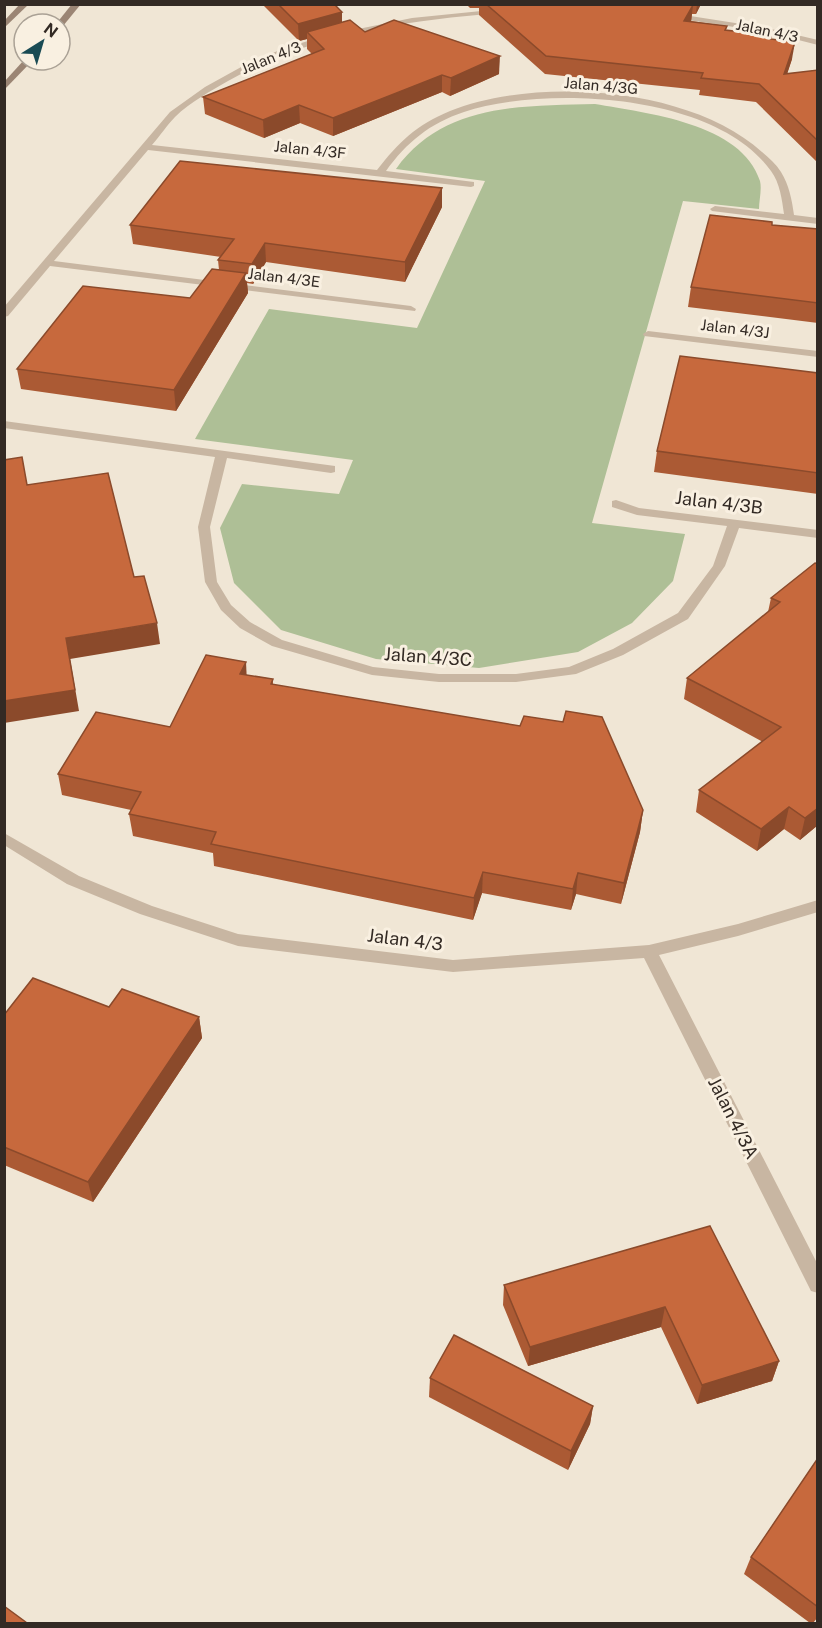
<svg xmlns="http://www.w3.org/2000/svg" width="822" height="1628" font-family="'Public Sans',sans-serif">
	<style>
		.green { fill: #aebf96 }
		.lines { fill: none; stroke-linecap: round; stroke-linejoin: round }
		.street { fill: #c8b6a2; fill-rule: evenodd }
		.secondary { fill: #9b8574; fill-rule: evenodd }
		.wall { fill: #ab5a34 }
		.shaded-wall { fill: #8b4a2b }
		.building { fill: #c7693d; stroke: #8b4a2b; stroke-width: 1.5 }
		.labels { text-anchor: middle; stroke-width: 6; stroke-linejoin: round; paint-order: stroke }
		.far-street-label { font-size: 15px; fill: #332a24; stroke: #f9f0e1 }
		.street-label { font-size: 18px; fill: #332a24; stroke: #f9f0e1 }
	</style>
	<rect width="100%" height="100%" fill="#f0e6d5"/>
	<path class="green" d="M595 104C646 113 742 123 760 181 762 189 759 201 759 209L683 201 592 523 685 534 673 581 632 623 578 652 479 668 376 659 281 630 234 583 220 528 242 484 339 494 353 460 195 439 269 309 417 328 485 181 396 169C443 103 522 106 595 104Z"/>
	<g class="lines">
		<g class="street">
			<path d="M501 9 502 11 498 13C405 21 311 34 228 81 211 91 190 102 175 117 167 125 160 136 152 145L377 170C399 142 416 125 450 111 537 76 691 87 762 152 769 158 776 164 781 172 789 185 792 200 794 215L818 218V224L712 211 710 209 715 206 784 214C782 200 780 183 771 171 716 93 546 85 464 112 430 123 406 143 386 171L474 182V186L471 187 148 150 54 261 411 306 416 309 415 311 50 266 8 316 4 317V307L170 112 205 87 243 66 282 49 324 36 412 18Z"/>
			<polygon points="671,13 767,28 818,40 818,45 767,32 668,17 668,13"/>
			<polygon points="648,331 818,351 818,357 644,336 643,334"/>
			<polygon points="4,421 335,466 335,472 331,473 227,458 210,527 217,582 231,605 250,622 282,640 373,667 439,674 516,674 569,667 613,649 678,613 713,566 727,526 637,515 612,507 612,501 616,500 639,508 818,530 818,538 739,528 725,566 688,619 623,655 576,674 516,682 439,682 372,675 272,646 240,628 221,610 205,582 198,527 215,457 4,428"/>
			<polygon points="4,833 79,876 152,906 238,934 453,960 649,945 738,924 818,900 818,912 738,936 659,955 818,1265 818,1293 811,1291 644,958 453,972 238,946 140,914 67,884 4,845"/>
		</g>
		<g class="secondary">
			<polygon points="20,4 29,4 4,28 4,21"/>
			<polygon points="72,4 81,4 63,26 56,24"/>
			<polygon points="24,60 33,60 4,90 4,82"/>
		</g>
	</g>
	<g class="wall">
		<polygon points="262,4 334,4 342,12 342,22 365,32 499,74 450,96 442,92 333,136 300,123 264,138 205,114 203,97 312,54 307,49 307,39 299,41"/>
		<polygon points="466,4 701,4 696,14 692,14 691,21 727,26 726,30 772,35 771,39 792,59 787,74 818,70 818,163 756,102 699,95 700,90 545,74 479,15 479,8 470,8"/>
		<polygon points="442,207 405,282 266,262 253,284 247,283 248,293 176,411 21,389 17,369 190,298 219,270 218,260 221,257 133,244 130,225"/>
		<polygon points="772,225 818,229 818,323 688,307 691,287"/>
		<polygon points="818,373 818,494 654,472 657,451"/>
		<polygon points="818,564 818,825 800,840 784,829 757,851 696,812 699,790 763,742 684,699 687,678 768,612 771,598"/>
		<polygon points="247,675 273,679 273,685 643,810 640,832 621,904 576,894 571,910 482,893 473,920 214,866 213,853 133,836 129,814 131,810 62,795 58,774 170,727"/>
		<polygon points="109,1007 199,1017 202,1038 93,1202 4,1165 4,1015"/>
		<polygon points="710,1226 779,1361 772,1381 697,1404 661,1327 528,1366 503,1305 504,1285"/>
		<polygon points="430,1378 593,1406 590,1424 568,1470 429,1397"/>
		<polygon points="818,1458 818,1617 813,1623 810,1623 744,1574 751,1557"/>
	</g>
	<g class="shaded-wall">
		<polygon points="697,4 701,4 696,14"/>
		<polygon points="693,5 691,22 684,21"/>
		<polygon points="342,12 342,29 307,32 307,39 299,41 298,24"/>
		<polygon points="795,42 792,59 781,92 784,74"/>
		<polygon points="500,56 499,74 450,96 451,78"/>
		<polygon points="442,75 442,92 333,136 333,118"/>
		<polygon points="299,105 300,123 264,138 263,120"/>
		<polygon points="442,188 442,207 405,282 405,262"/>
		<polygon points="265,243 266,262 253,284 252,264"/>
		<polygon points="246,273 248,293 176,411 174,390"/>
		<polygon points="157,623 160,644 70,659 79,711 4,723 4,701 66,638"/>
		<polygon points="246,662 247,683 240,674"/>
		<polygon points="789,807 784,829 757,851 761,829"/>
		<polygon points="818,808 818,825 800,840 805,818"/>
		<polygon points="643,810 640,832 621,904 624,883"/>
		<polygon points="483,872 482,893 473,920 474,898"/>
		<polygon points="578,873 576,894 571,910 573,889"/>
		<polygon points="199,1017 202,1038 93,1202 88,1182"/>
		<polygon points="665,1307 661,1327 528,1366 530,1347"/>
		<polygon points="779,1361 772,1381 697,1404 702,1385"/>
		<polygon points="593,1406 590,1424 568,1470 571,1451"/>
	</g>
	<g class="building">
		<polygon points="278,4 334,4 342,12 298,24"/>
		<polygon points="486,4 684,4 693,5 684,21 727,26 725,30 772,35 770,39 795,42 784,74 818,70 818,141 759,84 701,78 703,73 546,56"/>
		<polygon points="350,20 365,32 394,20 500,56 451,78 442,75 333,118 299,105 263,120 203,97 324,49 307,32"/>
		<polygon points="180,161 442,188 405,262 265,243 252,264 218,260 234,239 130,225"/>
		<polygon points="710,215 772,222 772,225 818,229 818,303 691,287"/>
		<polygon points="212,269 246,273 174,390 17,369 83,286 190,298"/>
		<polygon points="680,356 818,373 818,473 657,451"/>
		<polygon points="22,457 27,485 108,473 134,577 144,576 157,623 66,638 75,690 4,701 4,460"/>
		<polygon points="815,563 818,564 818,808 805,818 789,807 761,829 699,790 781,727 687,678 780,602 771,598"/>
		<polygon points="206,655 246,662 240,674 273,679 271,684 520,726 524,716 563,722 566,711 602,717 643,810 624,883 578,873 573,889 483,872 474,898 211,844 216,832 129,814 141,792 58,774 96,712 170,727"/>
		<polygon points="33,978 109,1007 122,989 199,1017 88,1182 4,1147 4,1015"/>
		<polygon points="710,1226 779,1361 702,1385 665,1307 530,1347 504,1285"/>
		<polygon points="454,1335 593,1406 571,1451 430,1378"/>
		<polygon points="818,1458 818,1607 751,1557"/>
		<polygon points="4,1606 27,1623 4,1623"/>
	</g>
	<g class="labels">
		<g class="far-street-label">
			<text transform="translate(767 31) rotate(12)" y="5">Jalan 4/3</text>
			<text transform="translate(271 58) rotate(-22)" y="5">Jalan 4/3</text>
			<text transform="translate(601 86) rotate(5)" y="5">Jalan 4/3G</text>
			<text transform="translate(310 150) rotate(6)" y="5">Jalan 4/3F</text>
			<text transform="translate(284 278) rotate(7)" y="5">Jalan 4/3E</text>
			<text transform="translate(735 329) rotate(7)" y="5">Jalan 4/3J</text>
		</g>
		<g class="street-label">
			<text transform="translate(719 503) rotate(7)" y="6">Jalan 4/3B</text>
			<text transform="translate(428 657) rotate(4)" y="6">Jalan 4/3C</text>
			<text transform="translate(405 940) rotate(7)" y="6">Jalan 4/3</text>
			<text transform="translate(733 1118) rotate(63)" y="6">Jalan 4/3A</text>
		</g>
	</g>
	<rect width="822" height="1628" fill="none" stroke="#332a24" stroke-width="12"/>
	<g transform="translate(42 42) rotate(37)"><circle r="28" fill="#f9f0e1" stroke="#aaa195" stroke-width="1.5"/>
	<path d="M0-4.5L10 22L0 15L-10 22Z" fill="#1a4b54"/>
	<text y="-9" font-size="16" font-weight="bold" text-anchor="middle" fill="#332a24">N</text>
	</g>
</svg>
